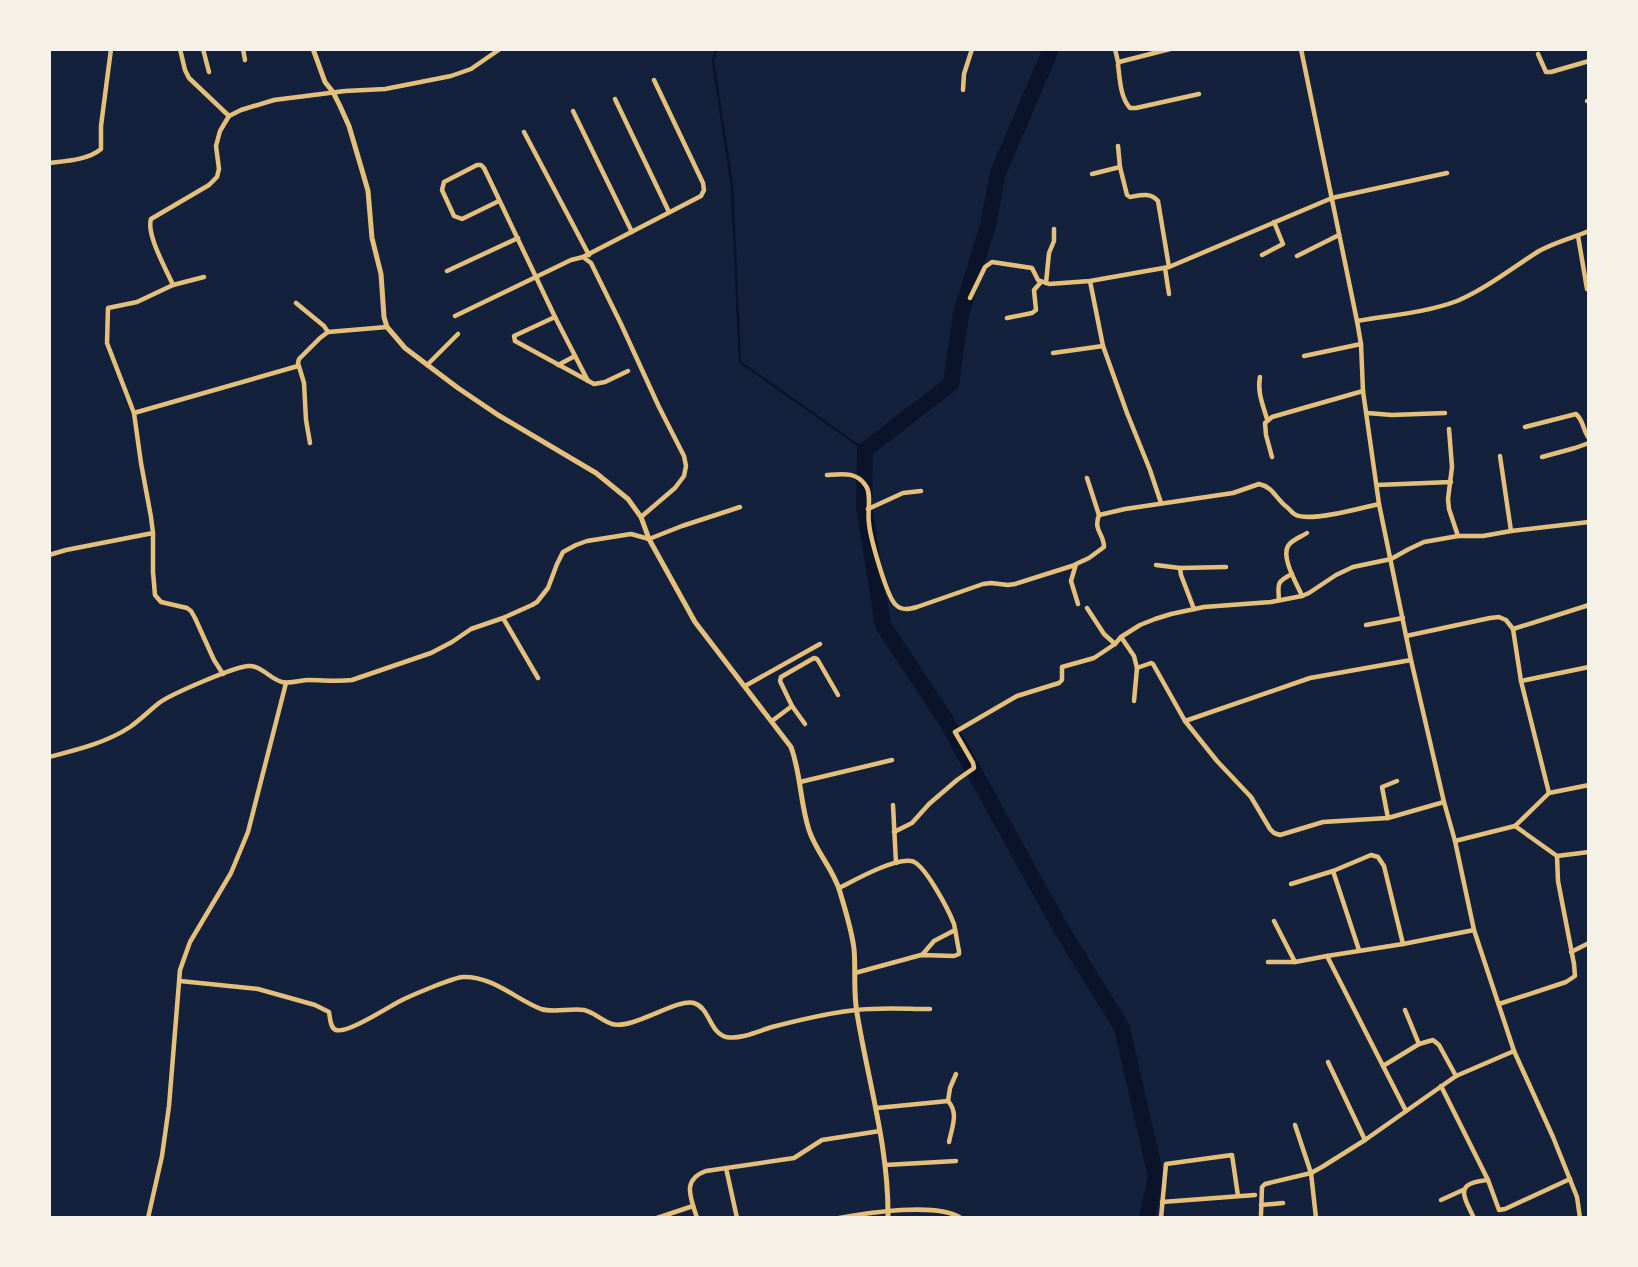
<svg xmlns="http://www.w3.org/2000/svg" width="1638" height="1267" font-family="'Nunito Sans',sans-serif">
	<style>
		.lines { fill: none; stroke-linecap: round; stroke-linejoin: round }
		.stream { stroke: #0b132b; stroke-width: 2.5 }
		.river { stroke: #0b132b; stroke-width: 16 }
		.minor { stroke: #e5c07b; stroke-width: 4.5 }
		.tertiary { stroke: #e5c07b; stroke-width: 5 }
	</style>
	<rect width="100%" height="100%" fill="#14213d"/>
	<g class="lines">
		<polyline class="stream" points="716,49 713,61 732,186 740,362 865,450"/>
		<polyline class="river" points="1051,49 998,173 988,225 961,314 951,384 865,450 864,506 883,625 945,719 1060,927 1122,1028 1156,1177 1147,1218"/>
		<g class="minor">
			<polyline points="180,49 185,70 189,78 229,116"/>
			<polyline points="203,49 209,72"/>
			<polyline points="243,49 245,60"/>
			<polyline points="1115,49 1118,62"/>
			<path d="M1170 49 1119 62 1118 65C1120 79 1120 97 1130 108H1136L1199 94"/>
			<polyline points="1301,49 1357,321 1361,344 1363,391 1379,504 1411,660 1444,802 1455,841 1474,930 1514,1051 1553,1137 1577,1197 1580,1218"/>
			<polyline points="1538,54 1546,72 1551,72 1589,61"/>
			<polyline points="963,90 964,74 972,49"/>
			<polyline points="615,99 669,212"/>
			<polyline points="1587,101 1589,101"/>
			<polyline points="573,111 632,232"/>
			<polyline points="524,132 589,255"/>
			<path d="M1118 146 1120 167 1127 195 1130 197C1141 195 1150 192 1158 201L1169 267"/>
			<path d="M49 163C66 161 88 160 101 149V126L111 49"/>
			<polyline points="1092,174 1120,167"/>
			<polyline points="499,201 462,219 454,216 442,190 444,182 477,165 481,165 484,168 555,317 588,381"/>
			<polyline points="1578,236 1587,289"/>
			<polyline points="1262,255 1283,244 1274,222"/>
			<polyline points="1297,256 1339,235"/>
			<polyline points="583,257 701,196 704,190 703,183 654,80"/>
			<polyline points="1165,268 1169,294"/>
			<polyline points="447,271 518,238"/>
			<polyline points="204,277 173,285 137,302 108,308 107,343 134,413 141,463 151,517 153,533 153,572 155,595 161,602 187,608 191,611 195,618 214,660 223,674"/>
			<polyline points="1090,281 1103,346 1127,413 1150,470 1161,503"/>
			<polyline points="1046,283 1049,253 1054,241 1054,229"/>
			<path d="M173 285C166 269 146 234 151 219L209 185 217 177 219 169 216 146 220 131 229 116 241 110 274 100 345 91 385 89 451 76 471 69 500 49"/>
			<polyline points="970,298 985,267 992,262 1032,268 1038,280 1049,284 1090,281 1169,267 1332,198 1447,173"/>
			<polyline points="296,303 324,326 328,332"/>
			<polyline points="455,316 571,260 583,257 591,263 621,324 659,407 684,456 686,466 684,476 675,488 641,517"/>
			<polyline points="555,317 514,336 515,341 594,384 605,382 628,371"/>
			<polyline points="1007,318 1032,313 1036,310 1034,290 1041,282"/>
			<path d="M1357 321C1390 315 1425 313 1457 301 1487 288 1512 268 1539 251 1555 242 1572 238 1589 231"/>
			<polyline points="1053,353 1103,346"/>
			<polyline points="1304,356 1361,344"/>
			<polyline points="427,365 458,334"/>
			<polyline points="558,365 575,356"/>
			<path d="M1260 377C1257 392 1263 405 1267 419"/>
			<polyline points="134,413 298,366"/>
			<polyline points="1367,413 1392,415 1445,413"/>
			<path d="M1525 427 1576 414C1584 421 1583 431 1589 438"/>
			<polyline points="1449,429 1452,467 1448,499 1449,509 1458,536"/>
			<polyline points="310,443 306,420 304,383 298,363 299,359 320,338 328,332 387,327"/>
			<polyline points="1500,456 1511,531"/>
			<polyline points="1272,457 1266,435 1265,423 1272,417 1363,391"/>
			<polyline points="1542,457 1575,448 1589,443"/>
			<path d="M827 475C841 474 857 471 866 486 872 495 867 512 869 523 870 537 887 598 896 605 902 611 910 609 917 607L983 584 991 583 1008 585 1015 584 1075 565"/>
			<polyline points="1087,478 1099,515"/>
			<polyline points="1377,485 1451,482"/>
			<polyline points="868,509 903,493 921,491"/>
			<polyline points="49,555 66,550 153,533"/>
			<polyline points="1156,565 1180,568"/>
			<path d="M1302 596C1297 584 1281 558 1288 546 1291 540 1301 537 1307 533"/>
			<path d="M1279 600C1278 584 1276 582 1292 574"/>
			<path d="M1078 604 1071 581 1076 564 1089 558 1104 547C1104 533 1093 531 1099 515L1125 509 1233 493 1259 484C1274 487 1276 500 1288 508 1291 511 1293 514 1296 515 1311 522 1362 508 1379 504"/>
			<polyline points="1087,608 1104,634 1115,644"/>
			<polyline points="1194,609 1181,575 1180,568 1226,567"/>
			<polyline points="503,618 538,678"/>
			<polyline points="1366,625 1403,618"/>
			<polyline points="1513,629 1589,605"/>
			<polyline points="1406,636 1490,618 1499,617 1506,620 1513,629 1521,681 1549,793"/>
			<polyline points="1121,637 1134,656 1137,668 1151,663 1153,664 1185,721 1217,761 1251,797 1270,829 1274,833 1280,835 1323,822 1388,818 1444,802"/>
			<polyline points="1521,681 1589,667"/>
			<polyline points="745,686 820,644"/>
			<polyline points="1134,701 1137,668"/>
			<polyline points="792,706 805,724"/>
			<polyline points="772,721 792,706 780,681 781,677 814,658 817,659 819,662 838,695"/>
			<polyline points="1185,721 1310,678 1411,660"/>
			<path d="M49 757C76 750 106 743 130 727 140 720 149 711 159 703 171 694 234 667 248 666 261 665 270 679 282 682 291 684 300 680 309 680 323 680 337 682 352 680L431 653 452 642 471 629 503 618 532 605 537 602 548 588 557 564 563 552 576 545 587 541 631 534 649 539 682 526 740 507"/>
			<polyline points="800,782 892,760"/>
			<polyline points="893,805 896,863"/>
			<polyline points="1388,818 1382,787 1397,781"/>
			<polyline points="894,832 912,823 929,804 957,780 974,768 973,763 955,732 1017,696 1059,683 1062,680 1062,667 1094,658 1115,644 1121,637 1140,625 1155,619 1171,614 1204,607 1271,602 1302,596 1309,593 1336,575 1353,567 1391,559 1409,549 1424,542 1458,536 1483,536 1511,531 1589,522"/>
			<polyline points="1455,841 1515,826 1549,793 1589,785"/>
			<polyline points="1557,856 1589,852"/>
			<polyline points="1333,871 1359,950"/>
			<polyline points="1291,884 1333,871 1371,855 1378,857 1384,866 1403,944"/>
			<path d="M839 888C855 880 894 858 911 861 924 862 949 911 954 924 956 933 957 942 959 951V954L954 956 921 955 855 973"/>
			<polyline points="1274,921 1295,962"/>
			<polyline points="1571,952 1589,943"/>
			<polyline points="922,955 934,941 955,930"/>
			<polyline points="1327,956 1403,944 1474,930"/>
			<polyline points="1268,962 1295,962 1327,956 1406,1111"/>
			<path d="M180 981 258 989 315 1005 329 1012C330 1017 330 1028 336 1030 348 1034 391 1005 404 999 415 994 452 978 463 977 493 976 515 999 541 1009 553 1013 571 1008 584 1010 594 1012 602 1021 612 1024 633 1030 677 998 694 1003 710 1008 709 1032 726 1037 740 1040 759 1031 772 1027 799 1020 828 1013 856 1010 880 1007 906 1009 930 1009"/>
			<polyline points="1499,1004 1566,982 1575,976 1574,964 1558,881 1557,856 1515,826"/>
			<polyline points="1405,1010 1419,1044"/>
			<polyline points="1328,1062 1365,1140"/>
			<polyline points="1383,1066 1419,1044 1433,1040 1439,1045 1456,1076"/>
			<polyline points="1441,1086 1488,1180 1499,1210 1505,1209 1570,1179"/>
			<polyline points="948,1101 950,1088 956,1074"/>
			<path d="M877 1108 948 1101C959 1113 952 1127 949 1142"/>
			<polyline points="1295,1125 1311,1173 1316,1218"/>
			<polyline points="885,1165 956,1161"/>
			<polyline points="726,1168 737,1218"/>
			<polyline points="1441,1200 1463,1190"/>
			<polyline points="1162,1202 1255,1195"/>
			<polyline points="1261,1205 1283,1203"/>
			<polyline points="1261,1215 1262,1187 1265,1184 1311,1173 1322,1167 1365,1140 1456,1076 1514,1051"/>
			<polyline points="148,1218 162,1156 169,1106 180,970 190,942 231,873 248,832 286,683"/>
			<polyline points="657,1218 693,1206"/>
			<path d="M697 1218C691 1198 681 1180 706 1171L794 1158 822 1140 880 1131"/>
			<path d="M839 1218C867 1213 937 1202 961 1218"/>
			<polyline points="1161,1218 1166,1164 1232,1155 1238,1196"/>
			<path d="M1474 1218C1463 1195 1454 1183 1488 1180"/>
		</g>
		<path class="tertiary" d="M313 49 325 82 333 92 340 106 349 126 364 177 368 191 372 238 381 274 384 317 387 327 405 348 458 388 498 415 596 473 628 499 641 517 649 539 695 622 791 747C801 774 800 803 809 830 816 852 834 870 840 892 845 909 852 931 854 949 856 970 853 990 857 1013 868 1081 889 1148 888 1218"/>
	</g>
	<rect width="1638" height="1267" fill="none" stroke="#f6f1e7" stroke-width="102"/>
</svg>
